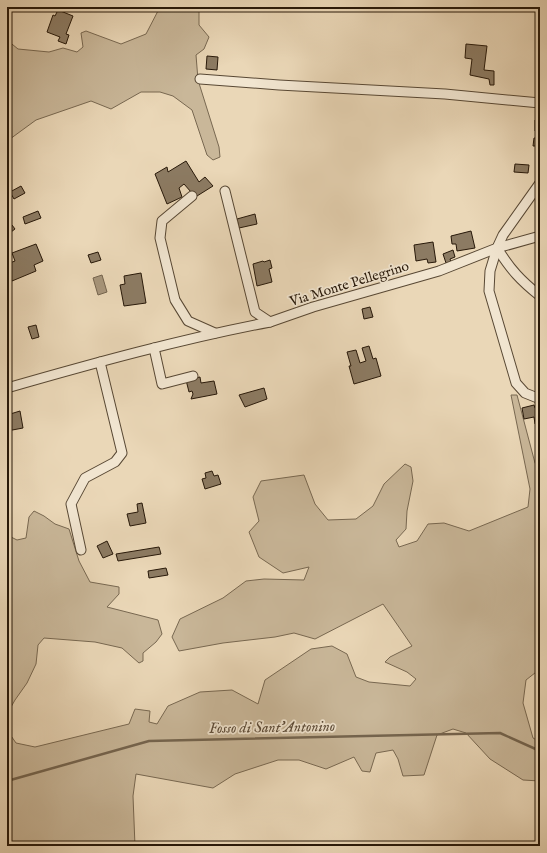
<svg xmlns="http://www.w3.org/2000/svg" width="547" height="853" font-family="'IM FELL English',serif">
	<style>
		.green { fill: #c9b799; stroke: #786851 }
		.water { fill: #a8967c; stroke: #74644e }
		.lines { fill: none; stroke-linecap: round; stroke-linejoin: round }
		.stream { stroke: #74644e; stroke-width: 2.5 }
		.building { fill: #8c7b63; stroke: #271809 }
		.street-casing { stroke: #584834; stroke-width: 11 }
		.street { stroke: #f1e5d0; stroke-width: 9 }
		.labels { text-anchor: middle; stroke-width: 3.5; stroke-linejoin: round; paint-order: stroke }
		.street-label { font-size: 14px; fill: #271809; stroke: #f1e5d0 }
		.water-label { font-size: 15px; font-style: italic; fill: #5b4a37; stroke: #f1e5d0 }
	</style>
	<rect width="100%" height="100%" fill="#ead7b7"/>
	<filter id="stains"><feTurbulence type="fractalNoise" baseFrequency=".005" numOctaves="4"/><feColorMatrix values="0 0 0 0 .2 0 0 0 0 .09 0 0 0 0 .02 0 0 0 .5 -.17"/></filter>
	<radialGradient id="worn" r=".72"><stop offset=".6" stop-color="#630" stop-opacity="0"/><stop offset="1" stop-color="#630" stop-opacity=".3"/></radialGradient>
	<g class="green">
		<polygon points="160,7 199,7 199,25 209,37 204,49 196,55 198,80 219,147 220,157 213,160 207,155 192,110 173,96 160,92 141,92 111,109 91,101 36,120 10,139 7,145 7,40 18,49 49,52 63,48 77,52 83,47 81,33 86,31 121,44 146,34"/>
		<polygon points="511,395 517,395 535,463 540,470 540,669 526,680 523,703 533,738 540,742 540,781 523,780 490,759 466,733 453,729 437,735 424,775 403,776 398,759 393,750 376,753 370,772 362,771 354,757 326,769 299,760 278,760 235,774 213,788 136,774 133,796 135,846 7,846 7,730 16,743 35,747 129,724 135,709 150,711 149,722 157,724 168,706 200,692 232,690 258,704 265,680 311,649 332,646 347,654 356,677 369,682 410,686 416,679 407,672 385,662 390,657 412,646 383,604 315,639 294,633 275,637 223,643 179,651 172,637 180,619 223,598 246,581 264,579 304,580 309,567 283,573 259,557 249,532 259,521 253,497 261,481 304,475 315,504 328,520 356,519 373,506 384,484 405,464 411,467 413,481 407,511 406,529 396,540 399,547 417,541 428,524 444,523 469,531 528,507 530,489"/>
		<polygon points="34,511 44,516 55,524 69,529 79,561 90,582 119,587 119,594 107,607 158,620 162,634 156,642 143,653 143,661 139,663 122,648 95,642 44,638 38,645 36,664 27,683 15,700 7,714 7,529 11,537 17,540 26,538 29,517"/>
	</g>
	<polygon class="water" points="102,275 107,292 98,295 93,278"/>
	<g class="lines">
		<polyline class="stream" points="7,781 149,741 500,733 540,751"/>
	</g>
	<g class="building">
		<polygon points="58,10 73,16 66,34 69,35 66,44 58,41 60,37 47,32 53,15 55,16"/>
		<polygon points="466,44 487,46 484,70 494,71 494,85 490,85 489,79 470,75 472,59 465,58"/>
		<polygon points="207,56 218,57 217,70 206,69"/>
		<polygon points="535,120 540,120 540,146 533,146 534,138 536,138 537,132 535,131"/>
		<polygon points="186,161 199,182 205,177 213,186 197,196 195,193 191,192 184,184 179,188 182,197 167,204 155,174 167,167 168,172"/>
		<polygon points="515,164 529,165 528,173 514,172"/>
		<polygon points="21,186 25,193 14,199 10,192"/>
		<polygon points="38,211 41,218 25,224 23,217"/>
		<polygon points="255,214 257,224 239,228 237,219"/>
		<polygon points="12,225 15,229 7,235 7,228"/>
		<polygon points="471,231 475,248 457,251 456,244 452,244 451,236"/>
		<polygon points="433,242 436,262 428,263 427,259 416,261 414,245"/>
		<polygon points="36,244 43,261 34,265 36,271 12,281 7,268 7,264 15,261 12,253"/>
		<polygon points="453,250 455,257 450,259 451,262 446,263 443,254"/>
		<polygon points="98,252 101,260 91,263 88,255"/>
		<polygon points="270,260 272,268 269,269 272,282 257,286 253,264 263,261 264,262"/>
		<polygon points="141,273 146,303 124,306 120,285 125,284 124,276"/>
		<polygon points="370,307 373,317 364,319 362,309"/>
		<polygon points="36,325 39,337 32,339 28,327"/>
		<polygon points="369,346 373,359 376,358 381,376 354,384 349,366 351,366 347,352 356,350 360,363 366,361 362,348"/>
		<polygon points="200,377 201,383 214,381 217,394 191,399 193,394 192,391 189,392 186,380"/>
		<polygon points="264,388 267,399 245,407 239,395"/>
		<polygon points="534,405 535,408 540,407 540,423 535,424 534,417 524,419 522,408"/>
		<polygon points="20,411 23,428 7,431 7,415"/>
		<polygon points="212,471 214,476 218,475 221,484 205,489 202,479 206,478 205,473"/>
		<polygon points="142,503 146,523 130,526 127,514 138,512 137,504"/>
		<polygon points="107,541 113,554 103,558 97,546"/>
		<polygon points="159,547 161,554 118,561 116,554"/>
		<polygon points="166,568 168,575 149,578 148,571"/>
	</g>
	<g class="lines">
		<defs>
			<g id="street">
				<polyline points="200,79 279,85 445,94 540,103"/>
				<polyline points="225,191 255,312 270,322 313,307 439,271 497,248 503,235 540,183"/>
				<polyline points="192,196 162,221 160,238 175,300 188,321 215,333"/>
				<polyline points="497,248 490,271 489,291 516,383 525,393 540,399"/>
				<path d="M497 248C511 270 520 280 540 296"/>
				<polyline points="497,248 540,236"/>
				<polyline points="154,348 162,384 193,376"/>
				<path d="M7 388C94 363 181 339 270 322"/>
				<polyline points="81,550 71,504 85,478 115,462 122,453 100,362"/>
			</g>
		</defs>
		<use href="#street" class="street-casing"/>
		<use href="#street" class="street"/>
	</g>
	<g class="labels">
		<g class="street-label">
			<text transform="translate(349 283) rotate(-17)" y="5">Via Monte Pellegrino</text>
		</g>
		<g class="water-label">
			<text transform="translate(272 727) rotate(-1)" y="5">Fosso di Sant'Antonino</text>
		</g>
	</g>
	<rect width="547" height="853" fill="none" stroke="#ead7b7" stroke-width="24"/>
	<rect x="8" y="8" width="531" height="837" fill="none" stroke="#271809" stroke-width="2"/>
	<rect x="12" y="12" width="523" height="829" fill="none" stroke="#271809"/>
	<rect width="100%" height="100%" filter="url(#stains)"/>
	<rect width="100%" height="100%" fill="url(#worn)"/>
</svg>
